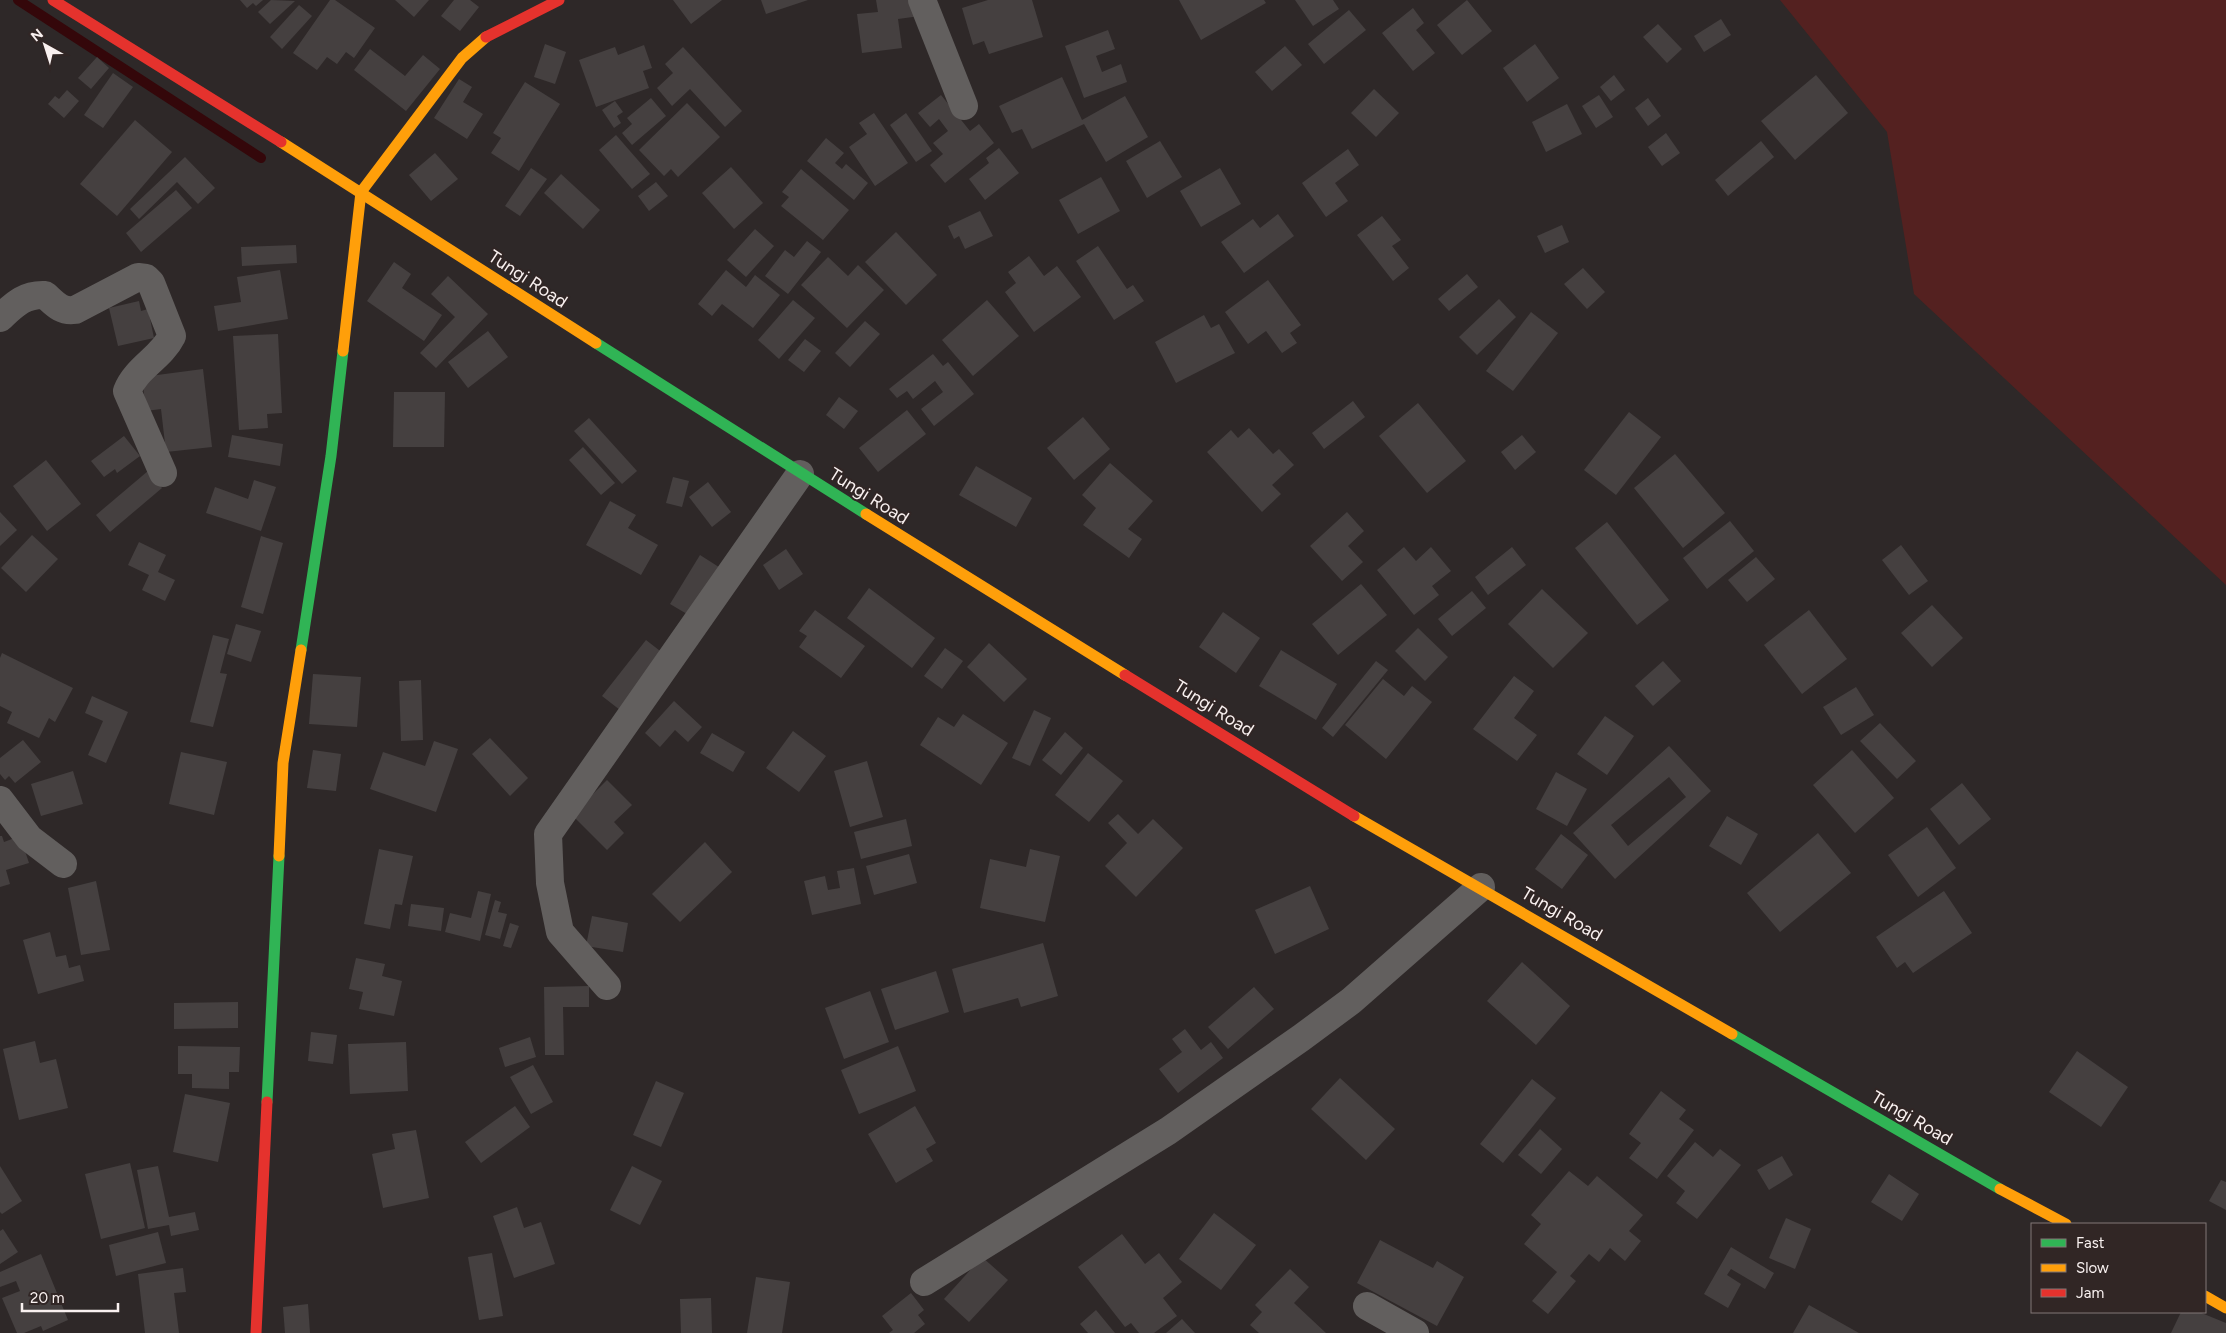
<svg xmlns="http://www.w3.org/2000/svg" width="2226" height="1333" font-family="Figtree,sans-serif">
	<style>
		.green { fill: #542120 }
		.lines { fill: none; stroke-linecap: round; stroke-linejoin: round }
		.stream { stroke: #34070a; stroke-width: 10 }
		.building { fill: #454040; fill-rule: evenodd }
		.street { stroke: #625f5e; stroke-width: 28 }
		.fast { stroke: #30b455; stroke-width: 11 }
		.slow { stroke: #ff9f0a; stroke-width: 11 }
		.jam { stroke: #e5322d; stroke-width: 11 }
		.labels { text-anchor: middle; stroke-width: 4; stroke-linejoin: round; paint-order: stroke }
		.street-label { font-size: 18px; fill: #f9f1f0; stroke: #312625 }
	</style>
	<rect width="100%" height="100%" fill="#2e2828"/>
	<polygon class="green" points="1780,0 2226,0 2226,585 1914,294 1887,132"/>
	<g class="lines">
		<polyline class="stream" points="18,0 261,158"/>
	</g>
	<g class="building">
		<polygon points="240,0 263,0 256,6 253,3 247,8"/>
		<polygon points="271,0 295,1 270,24 258,12"/>
		<polygon points="330,0 335,0 375,28 354,58 346,52 337,64 327,57 317,70 293,53"/>
		<polygon points="395,0 429,0 414,17"/>
		<polygon points="454,0 470,0 479,7 460,31 441,16"/>
		<polygon points="673,0 722,0 691,24"/>
		<polygon points="761,0 808,0 766,14"/>
		<polygon points="876,0 918,0 920,16 898,19 902,48 862,53 857,14 878,12"/>
		<polygon points="988,0 1032,0 1043,37 989,54 984,41 973,45 962,8"/>
		<polygon points="1179,0 1264,0 1266,3 1201,40"/>
		<polygon points="1295,0 1333,0 1339,9 1313,26"/>
		<polygon points="1467,0 1492,31 1462,55 1437,25"/>
		<polygon points="299,5 312,16 282,49 270,37"/>
		<polygon points="1413,8 1424,23 1416,30 1435,53 1413,71 1382,33"/>
		<polygon points="1349,10 1366,30 1324,64 1308,44"/>
		<polygon points="1721,19 1731,35 1704,52 1694,36"/>
		<polygon points="1658,24 1682,49 1667,63 1643,37"/>
		<polygon points="1108,30 1115,49 1096,56 1102,72 1121,64 1127,82 1084,98 1065,46"/>
		<polygon points="545,44 566,52 555,84 534,77"/>
		<polygon points="1535,44 1559,78 1527,102 1503,68"/>
		<polygon points="644,45 652,68 643,71 649,88 596,107 579,60 615,47 618,55"/>
		<polygon points="1285,46 1302,65 1272,91 1255,72"/>
		<polygon points="683,47 742,111 725,127 690,89 672,106 657,88 673,73 665,64"/>
		<polygon points="370,49 405,76 423,55 440,69 406,111 354,70"/>
		<polygon points="97,57 109,68 91,89 78,78"/>
		<polygon points="113,73 133,87 103,128 84,115"/>
		<polygon points="1614,75 1625,90 1611,101 1600,87"/>
		<polygon points="1816,75 1848,113 1795,160 1761,121"/>
		<polygon points="1062,77 1082,120 1125,96 1148,137 1106,162 1084,124 1032,149 1022,129 1012,133 999,106"/>
		<polygon points="459,79 472,87 463,102 483,114 467,139 434,118"/>
		<polygon points="525,82 560,104 519,171 491,153 501,138 493,133"/>
		<polygon points="1374,89 1399,113 1376,137 1351,113"/>
		<polygon points="67,90 79,101 64,118 48,104 55,96 59,99"/>
		<polygon points="941,95 970,131 979,124 994,143 945,183 930,165 943,154 933,143 948,131 939,119 930,127 918,113"/>
		<polygon points="1599,95 1613,117 1596,128 1582,106"/>
		<polygon points="651,98 666,116 632,145 622,133 632,124 627,118"/>
		<polygon points="1648,98 1661,116 1648,126 1635,108"/>
		<polygon points="615,101 623,112 617,116 621,123 614,128 602,110"/>
		<polygon points="687,103 720,137 678,177 671,169 664,176 639,150"/>
		<polygon points="1567,104 1582,134 1546,152 1532,122"/>
		<polygon points="874,113 908,163 875,186 849,147 867,134 859,123"/>
		<polygon points="906,113 932,151 916,162 890,125"/>
		<polygon points="135,120 172,152 117,216 80,184"/>
		<polygon points="1666,133 1680,153 1662,166 1648,147"/>
		<polygon points="616,135 650,174 632,189 599,150"/>
		<polygon points="826,138 844,153 835,163 842,169 846,164 868,183 854,200 807,161"/>
		<polygon points="1160,141 1182,177 1147,198 1126,161"/>
		<polygon points="1761,141 1774,157 1728,196 1715,180"/>
		<polygon points="999,148 1019,173 985,200 969,179 989,163 986,158"/>
		<polygon points="1348,149 1359,165 1335,183 1348,201 1326,217 1302,183"/>
		<polygon points="435,153 458,179 431,201 409,175"/>
		<polygon points="185,157 215,188 198,204 177,182 139,219 130,209"/>
		<polygon points="731,167 763,203 734,229 702,193"/>
		<polygon points="531,168 547,179 520,216 505,206"/>
		<polygon points="1220,168 1241,204 1201,227 1180,191"/>
		<polygon points="801,169 849,210 823,240 781,206 789,197 782,192"/>
		<polygon points="561,174 600,210 583,229 544,193"/>
		<polygon points="1101,177 1120,211 1078,234 1059,200"/>
		<polygon points="656,182 668,196 649,211 638,196"/>
		<polygon points="176,190 192,208 141,252 126,233"/>
		<polygon points="980,211 993,236 965,249 959,236 954,239 948,226"/>
		<polygon points="1278,214 1294,236 1244,273 1221,242 1253,219 1260,228"/>
		<polygon points="1382,216 1401,240 1392,246 1409,268 1393,281 1357,235"/>
		<polygon points="1562,225 1569,242 1545,253 1537,236"/>
		<polygon points="755,229 774,246 746,277 727,260"/>
		<polygon points="896,232 937,275 906,305 865,262"/>
		<polygon points="807,241 821,252 788,294 765,276 785,250 794,257"/>
		<polygon points="296,245 297,263 242,266 241,247"/>
		<polygon points="1098,246 1127,289 1133,285 1144,301 1114,320 1076,261"/>
		<polygon points="1029,256 1044,276 1057,266 1081,297 1034,332 1005,292 1016,283 1008,272"/>
		<polygon points="828,257 848,276 858,265 884,290 847,328 801,285"/>
		<polygon points="394,262 411,274 402,288 442,315 424,341 367,301"/>
		<polygon points="1583,268 1605,292 1587,309 1564,284"/>
		<polygon points="280,270 288,319 218,331 214,306 241,302 237,277"/>
		<polygon points="726,270 746,287 755,275 780,295 753,328 722,304 712,316 698,304"/>
		<polygon points="1467,274 1478,287 1449,311 1438,299"/>
		<polygon points="448,276 488,314 436,368 420,353 455,317 431,294"/>
		<polygon points="1268,280 1301,325 1290,333 1297,343 1282,353 1266,331 1248,344 1225,312"/>
		<polygon points="1499,299 1516,317 1477,355 1459,337"/>
		<polygon points="793,300 815,318 779,359 758,340"/>
		<polygon points="987,300 1019,336 973,376 942,340"/>
		<polygon points="139,301 141,311 148,309 154,338 118,346 109,308"/>
		<polygon points="1531,312 1558,333 1513,391 1486,371"/>
		<polygon points="1204,315 1211,328 1219,324 1235,353 1176,383 1155,342"/>
		<polygon points="865,321 880,334 850,367 835,353"/>
		<polygon points="488,331 508,357 468,388 448,362"/>
		<polygon points="278,334 282,413 267,414 268,428 239,430 233,336"/>
		<polygon points="805,339 821,351 804,372 788,360"/>
		<polygon points="933,354 943,366 948,362 974,394 934,426 921,409 943,392 935,381 913,399 907,391 897,398 889,389"/>
		<polygon points="203,369 212,447 166,452 161,409 146,411 142,377"/>
		<polygon points="394,392 445,392 444,447 393,447"/>
		<polygon points="839,397 858,411 844,429 826,415"/>
		<polygon points="1353,401 1365,417 1324,449 1312,433"/>
		<polygon points="1418,403 1466,461 1427,493 1379,436"/>
		<polygon points="907,410 926,434 878,472 859,448"/>
		<polygon points="1629,412 1661,437 1616,495 1584,470"/>
		<polygon points="1083,417 1110,449 1074,480 1047,448"/>
		<polygon points="589,418 637,471 622,484 574,431"/>
		<polygon points="1249,428 1273,454 1279,449 1294,465 1272,485 1281,494 1262,512 1207,452 1231,430 1238,438"/>
		<polygon points="232,435 283,444 280,466 228,457"/>
		<polygon points="1522,435 1536,452 1515,470 1501,452"/>
		<polygon points="124,436 140,456 117,473 115,469 104,477 91,461"/>
		<polygon points="583,447 615,483 601,495 569,460"/>
		<polygon points="1675,454 1725,513 1683,548 1634,488"/>
		<polygon points="46,460 81,504 47,531 13,486"/>
		<polygon points="1110,463 1153,501 1128,529 1142,539 1129,558 1083,525 1096,508 1082,495"/>
		<polygon points="976,466 1032,498 1016,527 959,495"/>
		<polygon points="148,471 162,488 110,532 96,515"/>
		<polygon points="673,477 689,481 682,507 666,503"/>
		<polygon points="254,480 276,487 261,531 206,513 215,487 248,499"/>
		<polygon points="708,482 731,512 712,527 689,497"/>
		<polygon points="610,501 636,515 628,528 658,545 641,575 586,545"/>
		<polygon points="0,512 17,530 0,546"/>
		<polygon points="1347,512 1364,531 1348,546 1363,562 1342,581 1310,546"/>
		<polygon points="1730,521 1754,551 1707,589 1683,558"/>
		<polygon points="1607,522 1669,600 1637,625 1575,548"/>
		<polygon points="32,535 58,559 26,592 1,568"/>
		<polygon points="261,536 283,543 263,614 241,607"/>
		<polygon points="139,542 166,555 158,572 175,580 165,601 142,590 149,575 128,565"/>
		<polygon points="1901,545 1928,581 1909,595 1882,560"/>
		<polygon points="1404,547 1416,561 1431,547 1451,571 1432,586 1439,595 1414,615 1377,570"/>
		<polygon points="1512,547 1526,565 1488,595 1475,577"/>
		<polygon points="786,549 803,574 779,590 763,565"/>
		<polygon points="700,555 722,569 692,617 670,604"/>
		<polygon points="1756,557 1775,579 1747,602 1728,580"/>
		<polygon points="1361,584 1387,615 1338,655 1312,624"/>
		<polygon points="869,588 935,638 912,668 847,618"/>
		<polygon points="1542,589 1588,633 1553,668 1508,624"/>
		<polygon points="1472,591 1486,608 1452,636 1438,619"/>
		<polygon points="1932,605 1963,638 1932,667 1901,633"/>
		<polygon points="815,610 865,646 841,678 799,647 807,636 799,631"/>
		<polygon points="1809,610 1847,659 1802,694 1764,645"/>
		<polygon points="1223,612 1260,638 1236,673 1199,647"/>
		<polygon points="236,624 261,631 251,662 227,654"/>
		<polygon points="1418,628 1448,657 1425,681 1395,651"/>
		<polygon points="213,635 229,639 220,673 227,674 213,727 190,722"/>
		<polygon points="646,640 664,654 620,710 602,696"/>
		<polygon points="989,643 1027,679 1004,702 967,667"/>
		<polygon points="945,648 963,661 942,689 924,676"/>
		<polygon points="1281,650 1337,684 1316,720 1259,686"/>
		<polygon points="2,653 73,688 55,722 49,718 39,738 7,723 12,712 0,706 0,658"/>
		<polygon points="1376,661 1388,670 1333,737 1322,728"/>
		<polygon points="1663,661 1681,681 1653,706 1635,686"/>
		<polygon points="313,674 361,677 357,727 309,724"/>
		<polygon points="1514,676 1534,691 1514,718 1537,735 1517,761 1473,729"/>
		<polygon points="1383,679 1404,696 1412,686 1432,702 1386,759 1345,725"/>
		<polygon points="421,680 423,740 401,741 399,681"/>
		<polygon points="1856,687 1874,715 1841,735 1823,707"/>
		<polygon points="92,696 128,712 106,763 88,755 103,721 85,713"/>
		<polygon points="674,701 702,727 688,742 675,730 660,747 645,733"/>
		<polygon points="1034,710 1051,718 1030,766 1012,758"/>
		<polygon points="963,714 1008,743 981,785 920,745 938,717 954,727"/>
		<polygon points="1605,716 1634,736 1607,775 1577,754"/>
		<polygon points="1880,723 1916,761 1897,779 1860,741"/>
		<polygon points="793,731 826,756 799,792 766,768"/>
		<polygon points="1065,732 1083,748 1061,775 1042,760"/>
		<polygon points="712,733 745,752 733,772 700,753"/>
		<polygon points="490,738 528,778 510,796 472,754"/>
		<polygon points="23,740 41,762 15,783 9,776 5,780 0,774 0,758"/>
		<polygon points="434,741 458,749 436,812 370,789 383,752 425,766"/>
		<path d="M1669 746 1711 791 1615 879 1573 833ZM1669 777 1686 797 1628 846 1611 825Z"/>
		<polygon points="313,750 341,754 336,791 307,788"/>
		<polygon points="1852,750 1894,798 1855,833 1813,785"/>
		<polygon points="181,752 227,762 214,815 169,804"/>
		<polygon points="1088,753 1123,781 1089,822 1055,795"/>
		<polygon points="867,761 883,817 850,827 834,771"/>
		<polygon points="73,771 83,804 41,816 31,784"/>
		<polygon points="1556,772 1587,789 1567,826 1536,809"/>
		<polygon points="607,780 632,805 614,822 624,833 607,850 572,815"/>
		<polygon points="1962,783 1991,819 1959,845 1930,809"/>
		<polygon points="1118,814 1138,834 1153,819 1183,848 1136,897 1105,866 1127,843 1108,823"/>
		<polygon points="1727,816 1758,834 1741,865 1709,846"/>
		<polygon points="906,819 912,846 861,859 854,832"/>
		<polygon points="1927,827 1956,868 1918,897 1888,855"/>
		<polygon points="1818,833 1851,873 1780,932 1747,893"/>
		<polygon points="1561,834 1588,855 1562,889 1535,869"/>
		<polygon points="0,836 2,836 4,842 20,836 29,863 6,870 10,884 0,887"/>
		<polygon points="705,842 732,872 680,922 652,894"/>
		<polygon points="379,849 413,856 402,905 395,904 390,929 364,924"/>
		<polygon points="1030,849 1060,856 1045,922 980,908 990,859 1026,867"/>
		<polygon points="909,854 917,883 874,895 866,866"/>
		<polygon points="854,868 861,904 812,915 804,881 825,876 828,890 840,888 837,871"/>
		<polygon points="96,881 110,950 81,955 68,888"/>
		<polygon points="1310,886 1329,929 1275,954 1255,910"/>
		<polygon points="478,891 491,894 480,941 445,932 450,913 471,918"/>
		<polygon points="1944,891 1972,933 1913,973 1905,962 1897,968 1876,937"/>
		<polygon points="495,900 501,902 498,912 507,914 500,939 485,935"/>
		<polygon points="411,904 444,908 441,931 408,926"/>
		<polygon points="592,916 628,923 623,952 586,946"/>
		<polygon points="510,923 519,926 511,948 503,946"/>
		<polygon points="50,932 56,957 66,955 69,968 80,965 84,981 38,994 23,940"/>
		<polygon points="1043,943 1058,996 1021,1007 1018,998 964,1013 952,969"/>
		<polygon points="356,958 385,964 382,976 402,981 394,1016 359,1009 363,992 349,989"/>
		<polygon points="1522,962 1570,1006 1536,1045 1487,1001"/>
		<polygon points="936,971 949,1012 895,1030 881,989"/>
		<polygon points="589,986 589,1007 563,1007 564,1055 545,1055 544,987"/>
		<polygon points="1254,987 1274,1009 1228,1049 1208,1027"/>
		<polygon points="870,991 889,1042 844,1059 825,1008"/>
		<polygon points="238,1002 238,1028 174,1029 174,1003"/>
		<polygon points="1185,1029 1201,1050 1211,1042 1223,1058 1178,1093 1159,1069 1182,1052 1172,1039"/>
		<polygon points="311,1032 337,1035 333,1064 308,1061"/>
		<polygon points="530,1037 536,1057 505,1067 499,1048"/>
		<polygon points="35,1041 40,1063 56,1059 68,1108 19,1120 3,1049"/>
		<polygon points="406,1042 408,1091 350,1094 348,1044"/>
		<polygon points="178,1046 240,1047 239,1072 229,1072 229,1089 192,1088 192,1074 178,1074"/>
		<polygon points="898,1046 916,1091 859,1114 841,1070"/>
		<polygon points="2077,1051 2128,1087 2101,1127 2049,1092"/>
		<polygon points="533,1065 553,1102 531,1114 510,1077"/>
		<polygon points="1340,1078 1395,1129 1366,1160 1311,1109"/>
		<polygon points="1532,1079 1556,1098 1503,1163 1480,1144"/>
		<polygon points="656,1081 684,1093 661,1147 633,1135"/>
		<polygon points="1661,1091 1686,1110 1679,1119 1694,1130 1657,1179 1629,1158 1641,1143 1629,1134"/>
		<polygon points="185,1094 230,1103 218,1162 173,1152"/>
		<polygon points="515,1106 530,1127 481,1163 465,1142"/>
		<polygon points="915,1106 936,1143 926,1149 933,1161 896,1183 868,1134"/>
		<polygon points="1540,1129 1562,1149 1541,1174 1518,1155"/>
		<polygon points="416,1130 429,1198 383,1208 372,1154 395,1149 392,1134"/>
		<polygon points="1695,1142 1713,1157 1720,1149 1741,1165 1697,1219 1676,1203 1685,1191 1667,1176"/>
		<polygon points="1782,1156 1793,1175 1769,1190 1757,1170"/>
		<polygon points="130,1163 145,1228 101,1239 85,1174"/>
		<polygon points="0,1166 22,1201 2,1214 0,1212"/>
		<polygon points="158,1166 169,1217 195,1212 199,1230 171,1236 169,1225 148,1229 137,1170"/>
		<polygon points="632,1166 662,1181 640,1225 610,1210"/>
		<polygon points="1569,1171 1588,1186 1597,1176 1643,1215 1629,1231 1641,1241 1625,1261 1610,1248 1599,1262 1589,1254 1570,1276 1576,1281 1548,1314 1532,1301 1557,1272 1524,1244 1541,1224 1531,1215"/>
		<polygon points="1889,1174 1919,1194 1902,1221 1871,1202"/>
		<polygon points="2221,1180 2226,1182 2226,1210 2209,1201"/>
		<polygon points="517,1207 524,1228 541,1222 555,1264 514,1278 493,1216"/>
		<polygon points="1214,1213 1256,1245 1221,1290 1179,1259"/>
		<polygon points="1786,1218 1811,1229 1795,1269 1769,1258"/>
		<polygon points="3,1229 18,1252 0,1264 0,1231"/>
		<polygon points="158,1232 166,1263 116,1276 109,1245"/>
		<polygon points="1122,1234 1145,1264 1159,1253 1182,1282 1163,1298 1177,1316 1154,1333 1139,1333 1131,1323 1125,1327 1078,1267"/>
		<polygon points="1380,1240 1433,1268 1437,1261 1464,1277 1437,1326 1357,1283"/>
		<polygon points="1731,1247 1774,1273 1765,1289 1731,1269 1727,1275 1741,1284 1728,1308 1704,1294"/>
		<polygon points="492,1253 503,1316 479,1320 468,1257"/>
		<polygon points="41,1254 68,1320 43,1331 41,1326 24,1333 17,1333 2,1298 20,1291 16,1281 0,1287 0,1272"/>
		<polygon points="982,1257 1008,1280 969,1322 944,1299"/>
		<polygon points="183,1268 186,1292 174,1293 179,1333 145,1333 138,1274"/>
		<polygon points="1290,1269 1309,1287 1294,1303 1326,1333 1259,1333 1250,1325 1262,1312 1255,1305"/>
		<polygon points="756,1277 790,1282 782,1333 747,1333"/>
		<polygon points="911,1293 924,1310 918,1315 925,1324 914,1333 889,1333 893,1330 882,1316"/>
		<polygon points="711,1298 712,1333 681,1333 680,1299"/>
		<polygon points="308,1304 310,1333 285,1333 283,1307"/>
		<polygon points="1809,1305 1859,1333 1793,1333"/>
		<polygon points="1096,1310 1115,1333 1088,1333 1080,1324"/>
		<polygon points="2181,1312 2199,1312 2226,1323 2226,1333 2171,1333"/>
		<polygon points="1182,1319 1195,1333 1166,1333"/>
	</g>
	<g class="lines">
		<g class="street">
			<polyline points="922,0 964,106"/>
			<path d="M0 318C14 305 24 294 45 295 55 304 61 312 75 310L138 277 146 278 151 283 172 336C161 358 136 368 127 391L163 473"/>
			<polyline points="0,800 29,838 63,864"/>
			<polyline points="607,986 560,932 550,883 548,834 800,474"/>
			<polyline points="924,1282 1168,1131 1301,1038 1351,1001 1481,887"/>
			<polyline points="1367,1306 1415,1333"/>
		</g>
		<g class="fast">
			<polyline points="596,343 866,514"/>
			<polyline points="301,650 331,456 343,351"/>
			<polyline points="1732,1034 2000,1189"/>
			<polyline points="267,1102 279,856"/>
		</g>
		<g class="slow">
			<polyline points="281,142 596,343"/>
			<polyline points="343,351 361,192 462,58 486,37"/>
			<polyline points="866,514 1125,675"/>
			<polyline points="1354,816 1732,1034"/>
			<polyline points="279,856 283,763 301,650"/>
			<polyline points="2000,1189 2066,1224"/>
			<polyline points="2205,1296 2226,1308"/>
		</g>
		<g class="jam">
			<polyline points="53,0 281,142"/>
			<polyline points="486,37 559,0"/>
			<polyline points="1125,675 1354,816"/>
			<polyline points="256,1333 267,1102"/>
		</g>
	</g>
	<g class="labels">
		<g class="street-label">
			<text transform="translate(528 279) rotate(33)" y="6">Tungi Road</text>
			<text transform="translate(869 496) rotate(32)" y="6">Tungi Road</text>
			<text transform="translate(1214 708) rotate(32)" y="6">Tungi Road</text>
			<text transform="translate(1562 914) rotate(30)" y="6">Tungi Road</text>
			<text transform="translate(1912 1118) rotate(30)" y="6">Tungi Road</text>
		</g>
	</g>
	<rect x="2031" y="1223" width="175" height="90" fill="#312625" stroke="#817776"/>
	<rect x="2041" y="1239" width="25" height="8" fill="#30b455" stroke="#817776"/>
	<text x="2076" y="1248" font-size="15" fill="#f9f1f0">Fast</text>
	<rect x="2041" y="1264" width="25" height="8" fill="#ff9f0a" stroke="#817776"/>
	<text x="2076" y="1273" font-size="15" fill="#f9f1f0">Slow</text>
	<rect x="2041" y="1289" width="25" height="8" fill="#e5322d" stroke="#817776"/>
	<text x="2076" y="1298" font-size="15" fill="#f9f1f0">Jam</text>
	<g transform="translate(45 45) rotate(321)" stroke="#312625" stroke-width="4" paint-order="stroke">
	<path d="M0-4L9 19L0 12L-9 19Z" fill="#f9f1f0"/>
	<text y="-8" font-size="14" font-weight="bold" text-anchor="middle" fill="#f9f1f0">N</text>
	</g>
	<path d="M22 1303v8h96v-8" fill="none" stroke="#f9f1f0" stroke-width="2.5"/>
	<text x="30" y="1303" font-size="15" fill="#f9f1f0" stroke="#312625" stroke-width="4" paint-order="stroke">20 m</text>
</svg>
